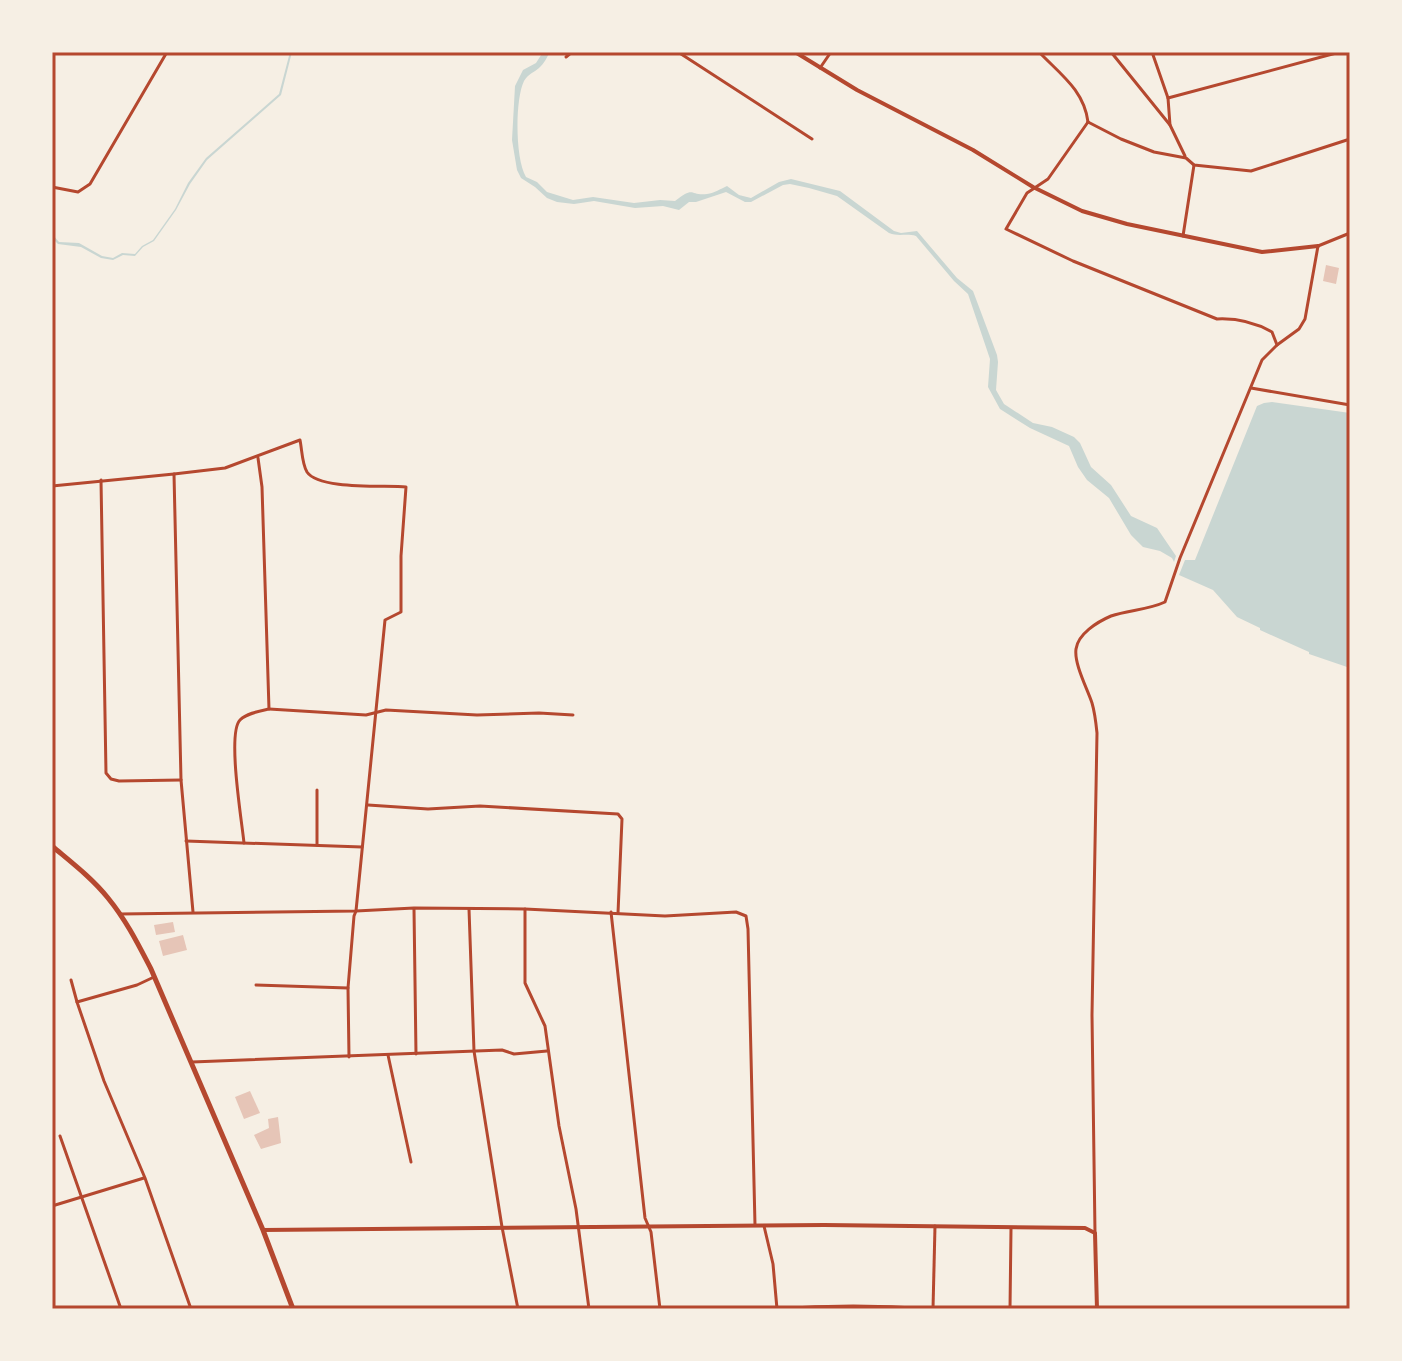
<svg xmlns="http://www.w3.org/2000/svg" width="1402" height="1361" font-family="'Noto Serif',serif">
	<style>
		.water { fill: #c9d6d2 }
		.building { fill: #e6c5b7 }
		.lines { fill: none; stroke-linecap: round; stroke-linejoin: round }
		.minor { stroke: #b5482f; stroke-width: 3 }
		.tertiary { stroke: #b5482f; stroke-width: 4 }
		.primary { stroke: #b5482f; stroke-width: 5 }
		.neatline { fill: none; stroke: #b5482f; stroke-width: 3 }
	</style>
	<rect width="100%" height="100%" fill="#f6efe4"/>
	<g class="water">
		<polygon points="290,52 292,52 281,95 207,160 190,184 176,210 154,241 143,247 135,256 123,255 113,260 101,258 81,247 58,244 52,238 52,234 59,242 79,243 102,256 113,258 122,253 135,254 142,246 153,240 175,209 188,183 206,158 279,94"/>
		<path d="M543 52H550C547 57 544 64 539 68 533 73 528 74 524 81 515 99 515 159 526 177L537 182 547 192 573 200 593 197 634 203 660 200 675 201C695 185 689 196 707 194 715 193 720 189 727 186L739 195 751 198 779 182 791 179 840 191 894 231 901 233 917 231 957 278 973 291 997 355 998 362 996 390 1004 404 1033 423 1052 427 1074 437 1080 443 1091 467 1111 485 1131 516 1157 528 1176 556 1174 562 1172 558 1160 551 1143 547 1131 535 1109 498 1087 480 1078 467 1069 446 1030 428 1000 409 988 387 990 359 968 294 954 281 916 236C906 233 899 237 889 233L837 196 809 188 790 184 783 185 751 202H745L726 192 696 202H689L679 210 663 206 635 208 594 201 574 204 557 202 547 198 535 187 521 178 517 170 512 140 515 86 523 70 536 63Z"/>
		<polygon points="1272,402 1350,413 1350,668 1309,654 1309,652 1260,630 1260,628 1237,617 1213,590 1179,575 1185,560 1195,560 1257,406 1264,403"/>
	</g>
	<g class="building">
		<polygon points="1326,265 1339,268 1336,284 1323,281"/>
		<polygon points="173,922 175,932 156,935 154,925"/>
		<polygon points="183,935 187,950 163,956 159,941"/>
		<polygon points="250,1091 260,1113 244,1119 235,1097"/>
		<polygon points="278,1117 281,1143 261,1149 254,1135 269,1128 268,1119"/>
	</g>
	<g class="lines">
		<g class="minor">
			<polyline points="678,52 812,139"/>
			<path d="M1039 52C1060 74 1084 90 1088 122"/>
			<polyline points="1111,52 1170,125 1185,156"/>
			<polyline points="1152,52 1168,98 1170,125"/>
			<polyline points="566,57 572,52"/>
			<polyline points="820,68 831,52"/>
			<polyline points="1168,98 1340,52"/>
			<path d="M1088 122 1048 179 1027 193 1006 229 1073 261 1217 319C1237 318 1254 322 1272 332L1277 345"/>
			<polyline points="1088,122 1121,139 1154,152 1186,158 1194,165 1251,171 1350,139"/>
			<polyline points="52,187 78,192 90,184 167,52"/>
			<polyline points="1183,236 1194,165"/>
			<polyline points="1251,388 1350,405"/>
			<path d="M174 474 225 468 300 440C302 450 302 464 307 472 319 490 385 485 406 487L401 556V612L385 620 356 911 354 916 348 988 349 1057"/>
			<polyline points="101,480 106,773 111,779 119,781 181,780"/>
			<polyline points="52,486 174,474 181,780 193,912"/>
			<polyline points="269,709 366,715 386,710 477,715 539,713 573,715"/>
			<polyline points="368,805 428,809 480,806 618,814 622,819 618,913"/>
			<polyline points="186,841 362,847"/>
			<path d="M244 843C242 822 227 733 240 720 247 713 260 711 269 709L262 487 258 458"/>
			<polyline points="317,845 317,790"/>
			<polyline points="414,909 416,1054"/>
			<polyline points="469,909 474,1051 502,1227 518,1309"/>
			<polyline points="525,909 525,983 545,1026 559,1126 576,1209 589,1309"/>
			<polyline points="611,912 645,1218 651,1232 660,1309"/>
			<polyline points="120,914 356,911 414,908 525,909 665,916 736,912 746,916 748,929 755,1225"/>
			<polyline points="154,977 137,985 77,1002 104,1081 145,1178 191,1309"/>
			<polyline points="71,980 77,1002"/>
			<polyline points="256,985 348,988"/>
			<polyline points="388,1055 411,1162"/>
			<polyline points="192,1062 502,1050 514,1054 547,1051"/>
			<polyline points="60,1136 121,1309"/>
			<polyline points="52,1206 144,1178"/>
			<polyline points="764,1226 773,1264 777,1309"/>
			<path d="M1095 1233 1092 1015 1097 733C1096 723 1095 713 1092 703 1087 688 1074 664 1076 649 1078 634 1097 622 1111 616 1128 610 1148 610 1165 602L1180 558 1262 360 1277 345 1299 329 1305 319 1318 246 1350 233"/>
			<path d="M777 1309C828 1305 878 1305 930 1309"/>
			<polyline points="933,1309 935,1226"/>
			<polyline points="1010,1309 1011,1229"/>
		</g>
		<g class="tertiary">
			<polyline points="795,52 857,90 973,150 1033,187 1082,211 1127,224 1262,252 1318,246"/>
			<polyline points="263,1230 824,1225 1085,1228 1095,1233 1097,1309"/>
		</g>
		<path class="primary" d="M52 846C71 862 92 878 108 898 126 920 138 944 151 969L263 1230 293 1309"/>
	</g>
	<rect width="1402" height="1361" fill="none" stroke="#f6efe4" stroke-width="108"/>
	<rect x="54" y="54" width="1294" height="1253" class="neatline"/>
</svg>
